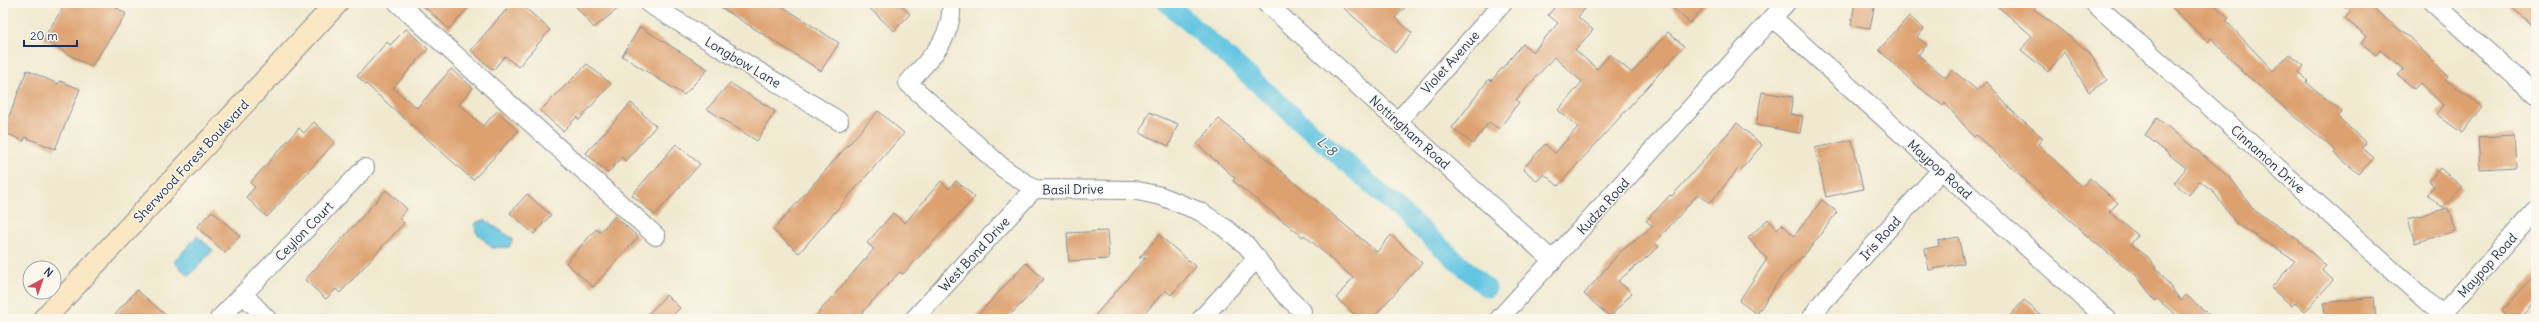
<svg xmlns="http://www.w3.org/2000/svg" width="2539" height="322" font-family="Delius,sans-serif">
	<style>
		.water { fill: #63c5e1; stroke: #3f7aa0 }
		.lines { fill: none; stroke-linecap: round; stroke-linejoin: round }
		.canal { stroke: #63c5e1; stroke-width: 19 }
		.building { fill: #dda170 }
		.street-casing { stroke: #868c96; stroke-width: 20 }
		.secondary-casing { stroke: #868c96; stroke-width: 24 }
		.street { stroke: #fff; stroke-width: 18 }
		.secondary { stroke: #fae7c3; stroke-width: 22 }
		.labels { text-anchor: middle; stroke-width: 3; stroke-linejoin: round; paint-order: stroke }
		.street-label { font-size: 13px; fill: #1b2f5e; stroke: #fbf7ec }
		.water-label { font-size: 14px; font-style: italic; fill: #315c85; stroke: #fbf7ec }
	</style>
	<rect width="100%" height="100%" fill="#fbf7ec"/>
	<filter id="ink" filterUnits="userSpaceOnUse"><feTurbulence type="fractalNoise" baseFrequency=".025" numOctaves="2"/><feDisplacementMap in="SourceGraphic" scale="8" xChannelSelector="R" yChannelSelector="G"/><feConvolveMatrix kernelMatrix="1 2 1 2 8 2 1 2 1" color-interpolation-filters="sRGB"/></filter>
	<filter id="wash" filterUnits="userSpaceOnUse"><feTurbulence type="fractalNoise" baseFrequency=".012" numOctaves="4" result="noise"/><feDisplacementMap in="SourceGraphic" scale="16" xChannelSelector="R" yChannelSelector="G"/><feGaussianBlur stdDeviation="0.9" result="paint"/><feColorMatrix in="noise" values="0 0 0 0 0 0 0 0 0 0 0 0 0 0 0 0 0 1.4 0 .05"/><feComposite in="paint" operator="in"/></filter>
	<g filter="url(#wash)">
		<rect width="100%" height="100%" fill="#f0e9cf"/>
		<g class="water">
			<polygon points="485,220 513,239 509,247 492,248 476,232 475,225 477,222"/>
			<polygon points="197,236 213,250 189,276 174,262"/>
		</g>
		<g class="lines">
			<polyline class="canal" points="1167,3 1487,288"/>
		</g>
		<g id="blocks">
			<g class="building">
				<polygon points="66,3 110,3 126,14 91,67 43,39"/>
				<polygon points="420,3 473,3 449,29"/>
				<polygon points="512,3 520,3 550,30 518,67 505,56 493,70 471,50"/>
				<polygon points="573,3 625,3 594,28"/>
				<polygon points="714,3 777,3 839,43 821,71"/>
				<polygon points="864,3 898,3 910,14 894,31"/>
				<polygon points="1338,3 1409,3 1395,18 1412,33 1395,53"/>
				<polygon points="1558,3 1590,3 1578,17 1593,30 1575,50 1597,69 1610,54 1632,73 1668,32 1684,46 1558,186 1544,174 1537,181 1523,169 1545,144 1555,153 1578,127 1558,110 1582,82 1554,57 1516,100 1519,102 1499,129 1489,122 1473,144 1452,128 1489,79 1491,81 1523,44 1533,52 1558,23 1548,15"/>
				<polygon points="1667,3 1708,3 1690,23"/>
				<polygon points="1855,3 1875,3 1870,28 1851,25"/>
				<polygon points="1994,3 2039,3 2034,9 2089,52 2107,80 2089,92 2064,52 2048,72 2021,50 2032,36"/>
				<polygon points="2167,3 2212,3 2229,18 2226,21 2273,71 2289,54 2304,66 2298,73 2308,81 2306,82 2342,112 2338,117 2366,143 2362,148 2374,158 2359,174 2334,153 2336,151 2245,74 2211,38 2208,42"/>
				<polygon points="2340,3 2366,3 2410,38 2448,76 2445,79 2482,106 2462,133 2436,114 2443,105 2420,83 2414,89 2398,75 2404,69 2380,50 2376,55 2361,43 2367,36 2345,19 2351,11"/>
				<polygon points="2507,3 2536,3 2536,29"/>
				<polygon points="1909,16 1924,29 1917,37 1927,45 1918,55 1946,78 1952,70 1977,90 1987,82 2010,109 2043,138 2038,144 2082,187 2090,178 2118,203 2109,212 2138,235 2131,244 2148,257 2181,301 2186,295 2214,319 2181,319 2157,299 2155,301 2137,276 2093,241 1976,135 1974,137 1945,103 1943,106 1915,84 1879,50"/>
				<polygon points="640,27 708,69 684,95 622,56"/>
				<polygon points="406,29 428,49 393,88 417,108 451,69 473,88 459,104 483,126 497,111 518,131 473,180 357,76 387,42 390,45"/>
				<polygon points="587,64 611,84 579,120 577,117 563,131 540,111"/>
				<polygon points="27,70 58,84 60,81 80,89 55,149 25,137 24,141 3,132"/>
				<polygon points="730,83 775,111 757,141 707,109"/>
				<polygon points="1762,92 1793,97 1790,114 1803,116 1800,133 1756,125"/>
				<polygon points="631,103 656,126 625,161 622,157 608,173 586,153"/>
				<polygon points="878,111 904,133 799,253 773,230"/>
				<polygon points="1149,112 1178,124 1169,146 1140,133"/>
				<polygon points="2157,118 2230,177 2255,211 2297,239 2326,266 2322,270 2333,280 2305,312 2295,303 2292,306 2271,288 2295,261 2236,223 2213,191 2200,181 2189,195 2174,183 2186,168 2145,135"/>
				<polygon points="1219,119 1377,252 1391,235 1422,263 1372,319 1360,319 1336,298 1353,278 1304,235 1303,237 1233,181 1235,178 1197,144"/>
				<polygon points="314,122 335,142 267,217 246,197 255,187 250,183 299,128 304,133"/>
				<polygon points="1737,123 1762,145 1740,171 1738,169 1710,203 1698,194 1655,243 1659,247 1618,281 1632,293 1610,317 1584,294 1619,253 1653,226 1646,221 1670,195 1672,196"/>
				<polygon points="2514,135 2516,167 2480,169 2478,137"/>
				<polygon points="1852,140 1863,189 1826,197 1815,148"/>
				<polygon points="676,144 700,164 655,215 632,195"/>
				<polygon points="2440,168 2462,187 2443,208 2427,194 2434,186 2429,181"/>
				<polygon points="941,181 949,189 956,181 975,197 903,274 900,272 856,319 813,319 874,249 867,243 893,213 905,223"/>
				<polygon points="386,190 407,209 399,218 404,223 340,293 336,289 326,299 305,280"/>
				<polygon points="527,194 551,215 534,234 510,213"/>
				<polygon points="1822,200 1837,212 1808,251 1782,276 1757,314 1739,301 1767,259 1748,238 1768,219 1777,229 1782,224 1794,236"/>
				<polygon points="2448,208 2455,231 2415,243 2408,219"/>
				<polygon points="212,211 240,236 225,253 197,227"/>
				<polygon points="615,216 638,237 593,287 566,263 596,229 600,232"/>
				<polygon points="1107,231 1109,259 1069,261 1067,233"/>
				<polygon points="1159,235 1196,267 1171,295 1165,290 1140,319 1092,319 1146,257 1139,258"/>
				<polygon points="1958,237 1964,263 1929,270 1925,249 1939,246 1938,241"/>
				<polygon points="1026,263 1044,279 1023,302 1006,319 974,319"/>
				<polygon points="2536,274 2536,302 2520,319 2510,319 2502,311"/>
				<polygon points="137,290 170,319 111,319"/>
				<polygon points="666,295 680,308 669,319 644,319"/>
				<polygon points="2374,297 2376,319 2325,319 2324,303"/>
				<polygon points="2024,300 2045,319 2007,319"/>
			</g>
		</g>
	</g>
	<g filter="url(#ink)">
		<use href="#blocks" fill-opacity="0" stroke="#868c96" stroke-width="1"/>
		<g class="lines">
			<defs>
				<g id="street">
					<polyline points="398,3 656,236"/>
					<polyline points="648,3 839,121"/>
					<path d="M951 3C954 38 929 59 908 83L1003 168 1034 189 1133 190 1161 196 1201 212 1225 228 1247 246 1285 295 1302 311"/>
					<polyline points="1266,3 1553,261"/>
					<polyline points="2094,3 2442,315"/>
					<polyline points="2433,3 2536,95"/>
					<polyline points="1773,18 2107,319"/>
					<polyline points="1398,121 1503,3"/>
					<polyline points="243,294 267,319"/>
					<polyline points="219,319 365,168"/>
					<polyline points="914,319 1034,189"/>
					<polyline points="1201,319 1257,258"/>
					<polyline points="1499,319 1786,3"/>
					<polyline points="1811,319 1819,306 1941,170"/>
					<polyline points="2438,319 2536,210"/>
				</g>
				<polyline id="secondary" points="44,319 337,3"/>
			</defs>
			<use href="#street" class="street-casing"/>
			<use href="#secondary" class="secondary-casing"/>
			<use href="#street" class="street"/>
			<use href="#secondary" class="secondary"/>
		</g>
	</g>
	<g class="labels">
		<g class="street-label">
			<text transform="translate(743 62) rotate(31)" y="5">Longbow Lane</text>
			<text transform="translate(1450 62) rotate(-48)" y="5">Violet Avenue</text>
			<text transform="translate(1410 132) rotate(42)" y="5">Nottingham Road</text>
			<text transform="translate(2268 159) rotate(42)" y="5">Cinnamon Drive</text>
			<text transform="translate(191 161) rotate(-47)" y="5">Sherwood Forest Boulevard</text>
			<text transform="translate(1940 169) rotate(42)" y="5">Maypop Road</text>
			<text transform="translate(1073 189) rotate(-1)" y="5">Basil Drive</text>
			<text transform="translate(1603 206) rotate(-48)" y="5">Kudza Road</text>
			<text transform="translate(304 231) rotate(-46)" y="5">Ceylon Court</text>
			<text transform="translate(1880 238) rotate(-48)" y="5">Iris Road</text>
			<text transform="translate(974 254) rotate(-47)" y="5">West Bond Drive</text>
			<text transform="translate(2487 265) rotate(-48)" y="5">Maypop Road</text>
		</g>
		<g class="water-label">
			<text transform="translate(1327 146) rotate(42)" y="5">L-8</text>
		</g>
	</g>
	<rect width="2539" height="322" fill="none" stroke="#fbf7ec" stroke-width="16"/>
	<g transform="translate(42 280) rotate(40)"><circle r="19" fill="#fbf7ec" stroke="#a1a7b3"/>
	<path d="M0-3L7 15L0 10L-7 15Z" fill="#d1495b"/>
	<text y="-6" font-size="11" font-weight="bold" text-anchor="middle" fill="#1b2f5e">N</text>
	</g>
	<path d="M24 40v6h53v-6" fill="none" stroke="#1b2f5e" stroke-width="2"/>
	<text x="30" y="40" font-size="12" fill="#1b2f5e" stroke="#fbf7ec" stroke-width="3" paint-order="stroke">20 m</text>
</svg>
